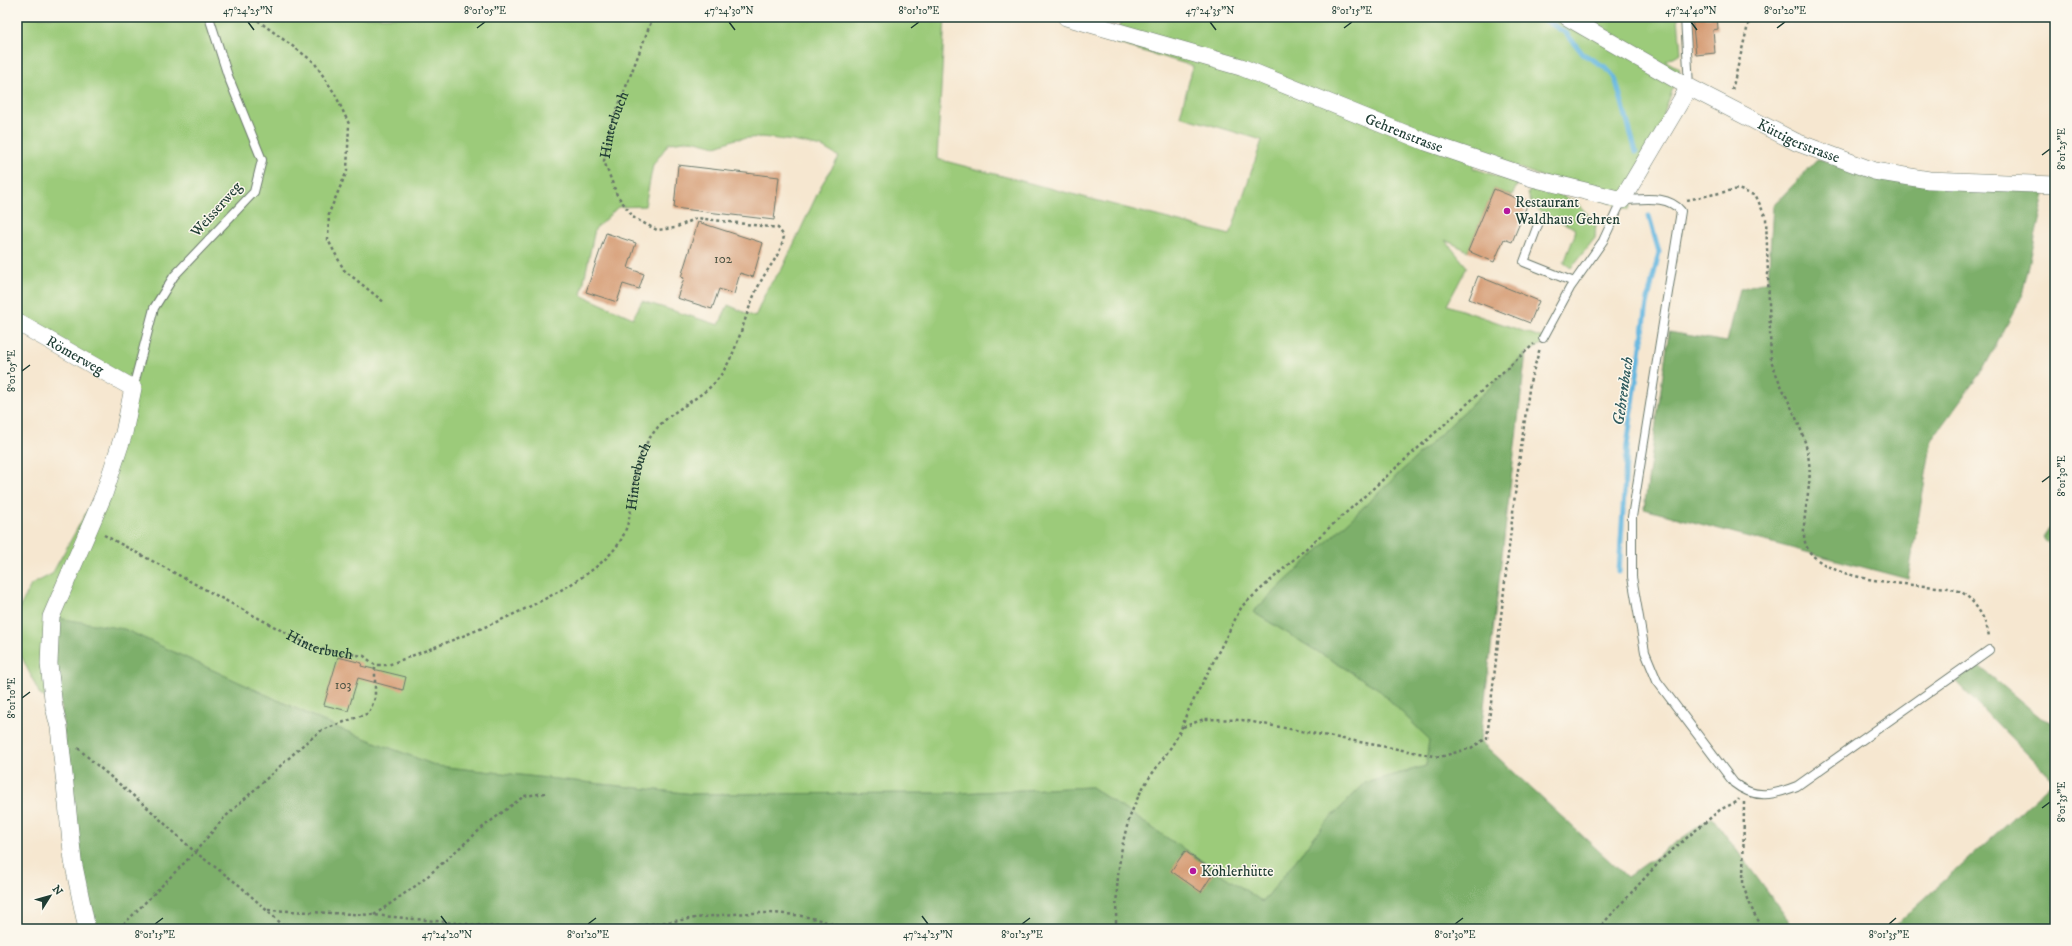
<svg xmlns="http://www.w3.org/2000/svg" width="2072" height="946" font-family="'IM FELL DW Pica',serif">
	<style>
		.green { fill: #9ccb7a; stroke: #5e8457; fill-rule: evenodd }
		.forest { fill: #7daf6a; stroke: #4e764f }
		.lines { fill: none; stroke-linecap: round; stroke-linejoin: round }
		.stream { stroke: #65b7e0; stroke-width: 5 }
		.building { fill: #d59b73 }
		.service-casing { stroke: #6a786b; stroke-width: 10 }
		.minor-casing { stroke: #6a786b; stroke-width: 18 }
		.path { stroke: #6a786b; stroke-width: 2.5; stroke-dasharray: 3 3; stroke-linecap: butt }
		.service { stroke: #fff; stroke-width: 8 }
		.minor { stroke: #fff; stroke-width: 17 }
		.ticks { fill: none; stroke: #1f3d34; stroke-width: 1.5 }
		.poi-dot { fill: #b5179e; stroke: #fbf7ec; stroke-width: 1.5 }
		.labels { text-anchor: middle; stroke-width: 3; stroke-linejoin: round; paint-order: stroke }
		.number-label { font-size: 13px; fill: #4c5444 }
		.street-label { font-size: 15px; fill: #1f3d34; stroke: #fbf7ec }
		.poi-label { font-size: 15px; fill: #1f3d34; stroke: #fbf7ec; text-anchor: start }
		.water-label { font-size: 16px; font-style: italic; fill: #305c5f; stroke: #fbf7ec }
		.neatline { fill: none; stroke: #1f3d34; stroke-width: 1.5 }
		.ticks-label { font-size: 10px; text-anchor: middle; fill: #1f3d34 }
	</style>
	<rect width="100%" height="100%" fill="#fbf7ec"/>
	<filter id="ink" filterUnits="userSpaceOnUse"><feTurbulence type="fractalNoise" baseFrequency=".025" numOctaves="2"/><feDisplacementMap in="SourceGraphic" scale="8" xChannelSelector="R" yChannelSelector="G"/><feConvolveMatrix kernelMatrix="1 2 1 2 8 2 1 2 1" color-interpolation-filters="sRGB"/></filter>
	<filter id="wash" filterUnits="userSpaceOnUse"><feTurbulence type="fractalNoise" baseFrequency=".012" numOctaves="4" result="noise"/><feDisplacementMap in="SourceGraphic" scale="16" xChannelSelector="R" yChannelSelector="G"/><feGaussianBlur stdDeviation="0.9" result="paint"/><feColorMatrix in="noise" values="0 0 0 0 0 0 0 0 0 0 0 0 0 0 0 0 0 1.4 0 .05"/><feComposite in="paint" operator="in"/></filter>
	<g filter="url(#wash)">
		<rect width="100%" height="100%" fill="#f6e7d0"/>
		<g class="green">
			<path d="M17 17H945L937 159 1230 235 1262 140 1180 116 1193 66 1112 42 1123 17H1678L1681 53 1666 61 1680 69 1629 210 1478 152 1473 168 1518 183 1512 196 1494 189 1468 251 1445 240 1467 267 1447 305 1549 340 1526 353 1253 612 1377 688 1429 739 1426 766 1365 783 1322 827 1263 902 1091 787 958 793 693 794 437 766 338 728 124 629 59 704 40 695 17 647V613L31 585 52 574 102 484 126 392 17 328ZM762 137 793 141 822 147 839 157 822 184 782 269 768 287 755 317 728 305 719 325 642 301 633 318 581 295 595 229 618 207 645 206 653 165 669 143 692 140 716 146 736 139Z"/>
			<path d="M1540 187 1575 201 1596 223 1595 238 1571 268 1564 263 1575 234 1574 228C1557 219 1531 214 1528 193L1532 188Z"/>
		</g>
		<g class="forest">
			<polygon points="1817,160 1971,185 2047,185 2022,296 1984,368 1932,439 1908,579 1644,509 1669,332 1727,342 1740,289 1768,281 1773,206"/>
			<polygon points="1526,353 1480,741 1627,877 1712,817 1795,929 96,929 76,841 51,617 124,629 338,728 437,766 693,794 958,793 1091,787 1263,902 1322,827 1365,783 1426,766 1429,739 1377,688 1253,612"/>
			<polygon points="2055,519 2055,547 2043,537"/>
			<polygon points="1979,666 2041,718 2055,724 2055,929 1891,929 2054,781 1955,681"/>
		</g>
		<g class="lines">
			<g class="stream">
				<polyline points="1540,17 1566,33 1583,54 1605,67 1615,78 1636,152"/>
				<polyline points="1619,572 1627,446 1647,304 1659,252 1649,216"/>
			</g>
		</g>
		<g id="blocks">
			<g class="building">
				<polygon points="1692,17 1717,17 1718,29 1713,30 1715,53 1696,55"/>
				<polygon points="678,165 779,177 774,220 674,208"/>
				<polygon points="1494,189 1528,203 1512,242 1504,239 1494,262 1468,251"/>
				<polygon points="698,222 763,243 753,277 740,273 734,294 719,289 712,309 677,298 684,278 681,277"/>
				<polygon points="606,233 636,243 628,268 644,274 639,289 623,284 617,302 586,292"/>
				<polygon points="1478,276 1539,301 1530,323 1469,299"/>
				<polygon points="338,657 362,663 361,666 406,677 403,690 358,678 348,711 324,705"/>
				<polygon points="1185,851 1214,872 1201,892 1171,871"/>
			</g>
		</g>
	</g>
	<g filter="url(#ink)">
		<use href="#blocks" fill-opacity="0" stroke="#6a786b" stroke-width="1"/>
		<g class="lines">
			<defs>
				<g id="service">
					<polyline points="1685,17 1689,86"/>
					<polyline points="1539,222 1524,262 1574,282"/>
					<path d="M1543 338 1570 288 1603 241 1622 200C1642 200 1667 194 1681 211L1632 517V577L1645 652 1657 681 1734 783C1755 800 1774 795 1797 786L1989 650"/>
					<polyline points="133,388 154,308 174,276 254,192 262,160 228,76 209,17"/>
				</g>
				<g id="minor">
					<path id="s2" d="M1066 17 1241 67 1426 142 1532 178 1622 200 1689 87"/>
					<path id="s3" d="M1567 17 1689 87 1796 142 1874 171 1929 180 2055 185"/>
					<path id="s4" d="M17 322 133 388 124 433 104 494 51 617 49 664 54 707 59 727 73 861 87 929"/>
				</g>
			</defs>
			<use href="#service" class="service-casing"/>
			<use href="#minor" class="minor-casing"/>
			<g class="path">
				<polyline points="253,17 314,62 335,94 349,124 347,171 329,213 328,240 344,270 385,303"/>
				<polyline points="1732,90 1750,17"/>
				<path d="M1687 200 1738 189 1756 196 1766 218 1771 360C1782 394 1805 426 1809 462 1812 486 1803 511 1804 535 1805 583 1914 584 1948 588 1953 590 1959 590 1963 593 1976 602 1988 622 1989 638"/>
				<path id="s1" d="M104 535 301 641 319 649 364 656 375 665H388C444 643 595 591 622 538 632 518 632 498 635 477 638 458 646 441 658 427 674 409 703 397 717 380 739 353 743 316 759 285 768 266 780 258 784 236L778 228 697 218 675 228 657 230 634 218 617 195 604 161 610 128 653 17"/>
				<polyline points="1183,727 1204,719 1242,720 1440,757 1471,748 1487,738 1517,477 1530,382 1540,348"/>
				<polyline points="78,748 92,761 149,809 195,852 239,885 287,929"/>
				<polyline points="1744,802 1743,886 1754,914 1764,929"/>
				<polyline points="268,910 373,915 519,929"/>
				<polyline points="374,915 421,882 483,827 524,796 546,793"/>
				<polyline points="119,929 195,852 224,818 304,744 322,730 369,713 375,698 375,665"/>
				<path d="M603 929C681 925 770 895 845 929"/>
				<path d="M1116 929C1116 880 1119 829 1144 786 1158 763 1179 742 1186 715L1242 606 1534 344"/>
				<polyline points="1598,929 1664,857 1721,809 1737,802 1739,799"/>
			</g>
			<use href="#service" class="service"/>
			<use href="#minor" class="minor"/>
		</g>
	</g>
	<path class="ticks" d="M248 22 254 30M729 22 735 30M1210 22 1216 30M1691 22 1697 30M477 28 485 22M911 28 919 22M1344 28 1352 22M1777 28 1785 22M2042 155 2050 149M22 371 30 365M2042 482 2050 476M22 698 30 692M2042 808 2050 802M441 916 447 924M922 916 928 924M155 924 163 918M588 924 596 918M1022 924 1030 918M1455 924 1463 918M1889 924 1896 918"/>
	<g class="poi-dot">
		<circle cx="1507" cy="211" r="4"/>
		<circle cx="1193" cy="871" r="4"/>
	</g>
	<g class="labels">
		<g class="number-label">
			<text x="723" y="263">102</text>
			<text x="343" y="689">103</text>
		</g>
		<g class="street-label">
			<text dy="5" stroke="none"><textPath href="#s1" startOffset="1202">Hinterbuch</textPath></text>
			<text dy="5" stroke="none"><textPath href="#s2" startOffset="358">Gehrenstrasse</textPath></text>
			<text dy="5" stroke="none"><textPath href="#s3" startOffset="263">Küttigerstrasse</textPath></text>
			<text transform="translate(216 209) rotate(-48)" y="5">Weisserweg</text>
			<text dy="5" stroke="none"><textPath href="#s4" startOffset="67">Römerweg</textPath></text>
			<text dy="5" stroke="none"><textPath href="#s1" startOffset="650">Hinterbuch</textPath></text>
			<text dy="5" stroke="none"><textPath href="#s1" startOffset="243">Hinterbuch</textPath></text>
		</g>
		<g class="poi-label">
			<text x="1515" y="207">Restaurant<tspan x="1515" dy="17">Waldhaus Gehren</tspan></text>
			<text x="1201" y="876">Köhlerhütte</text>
		</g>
		<g class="water-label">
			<text transform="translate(1622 391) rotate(-82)" y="6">Gehrenbach</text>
		</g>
	</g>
	<rect width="2072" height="946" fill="none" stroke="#fbf7ec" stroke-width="44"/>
	<g transform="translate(50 896) rotate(53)" stroke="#fbf7ec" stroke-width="3" paint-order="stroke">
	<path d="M0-3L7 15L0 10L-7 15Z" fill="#1f3d34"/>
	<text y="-6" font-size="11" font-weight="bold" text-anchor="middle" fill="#1f3d34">N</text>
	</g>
	<rect x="22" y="22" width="2028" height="902" class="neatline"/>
	<g class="ticks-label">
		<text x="248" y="14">47°24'25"N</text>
		<text x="485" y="14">8°01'05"E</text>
		<text x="729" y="14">47°24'30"N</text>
		<text x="919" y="14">8°01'10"E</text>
		<text x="1210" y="14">47°24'35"N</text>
		<text x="1352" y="14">8°01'15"E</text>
		<text x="1691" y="14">47°24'40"N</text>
		<text x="1785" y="14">8°01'20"E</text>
		<text transform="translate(2061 149) rotate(-90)" y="4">8°01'25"E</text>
		<text transform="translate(11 371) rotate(-90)" y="4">8°01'05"E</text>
		<text transform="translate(2061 476) rotate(-90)" y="4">8°01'30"E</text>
		<text transform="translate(11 698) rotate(-90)" y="4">8°01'10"E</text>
		<text transform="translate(2061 802) rotate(-90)" y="4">8°01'35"E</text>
		<text x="155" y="938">8°01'15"E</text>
		<text x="447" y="938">47°24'20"N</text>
		<text x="588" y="938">8°01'20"E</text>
		<text x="928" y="938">47°24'25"N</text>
		<text x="1022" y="938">8°01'25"E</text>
		<text x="1455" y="938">8°01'30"E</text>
		<text x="1889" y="938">8°01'35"E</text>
	</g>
</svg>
